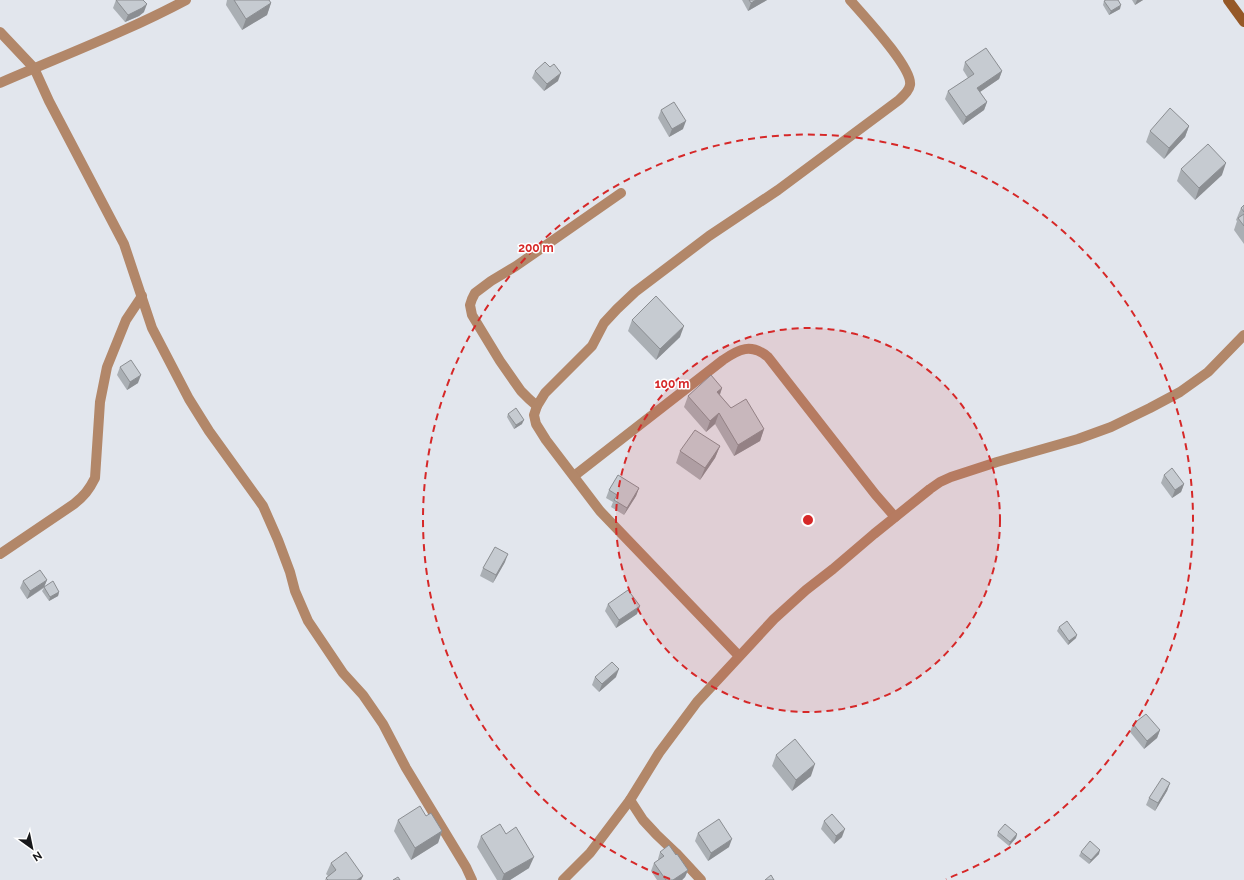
<svg xmlns="http://www.w3.org/2000/svg" width="1244" height="880" font-family="Raleway,sans-serif">
	<style>
		.lines { fill: none; stroke-linecap: round; stroke-linejoin: round }
		.street { stroke: #b28769; stroke-width: 10 }
		.secondary { stroke: #955827; stroke-width: 10 }
		.wall { fill: #aaafb4 }
		.shaded-wall { fill: #8b8e92 }
		.building { fill: #c6cbd1; stroke: #8b8e92 }
		.ring { fill: none; stroke: #d62828; stroke-width: 2; stroke-dasharray: 7 5 }
		.centre { fill: #d62828; stroke: #fff; stroke-width: 2 }
		.ring-label { font-size: 12px; text-anchor: middle; font-weight: bold; fill: #d62828; stroke: #fff; stroke-width: 3; stroke-linejoin: round; paint-order: stroke }
	</style>
	<rect width="100%" height="100%" fill="#e2e6ed"/>
	<g class="lines">
		<g class="street">
			<polyline points="0,32 34,68 49,101 124,244 152,328 189,399 209,431 263,506 278,540 290,572 295,591 308,621 343,673 363,695 383,724 406,768 466,867 472,880"/>
			<path d="M0 83C62 56 126 32 186 0"/>
			<polyline points="537,406 529,399 521,391 500,361 472,315 470,305 472,299 475,293 491,281 516,266 621,193"/>
			<path d="M574 476 723 360C739 349 751 343 768 357L875 494 895 517"/>
			<path d="M0 554 74 504C84 496 89 490 95 478L100 402 107 367 126 320 142 296"/>
			<path d="M739 656 600 511 546 440 536 424 534 415 537 406 545 393 592 346 604 323 617 309 635 292 709 236 778 190 899 100C904 95 909 91 910 85 913 68 863 15 850 0"/>
			<polyline points="630,800 643,820 656,834 676,853 701,880"/>
			<polyline points="563,880 590,853 630,800 659,753 697,702 774,619 806,590 833,569 874,534 930,489 940,482 951,477 997,462 1078,439 1111,427 1150,408 1180,392 1208,372 1244,335"/>
		</g>
		<polyline class="secondary" points="1228,0 1244,22"/>
	</g>
	<g class="wall">
		<polygon points="116,0 144,12 139,16 125,22 113,8"/>
		<polygon points="227,0 269,0 271,3 267,15 242,30 226,5"/>
		<polygon points="742,0 767,0 748,11"/>
		<polygon points="1132,0 1143,0 1135,5"/>
		<polygon points="1104,1 1120,9 1109,15 1103,5"/>
		<polygon points="965,62 1002,71 999,79 980,92 987,102 984,110 963,125 945,99 948,91 968,78 963,70"/>
		<polygon points="535,71 558,81 544,91 532,78"/>
		<polygon points="661,110 683,129 669,137 658,118"/>
		<polygon points="1189,126 1185,137 1164,159 1146,142 1150,131"/>
		<polygon points="1181,169 1222,175 1195,200 1177,181"/>
		<polygon points="1244,205 1244,244 1234,230 1237,221 1236,220 1241,208"/>
		<polygon points="632,320 680,337 656,360 628,331"/>
		<polygon points="120,367 138,383 127,390 117,375"/>
		<polygon points="722,388 720,395 731,408 764,429 760,441 734,456 715,424 706,432 684,407 688,396"/>
		<polygon points="508,414 522,424 514,429 507,417"/>
		<polygon points="720,446 715,458 700,480 676,463 680,451"/>
		<polygon points="1164,475 1184,484 1181,492 1172,498 1161,483"/>
		<polygon points="639,488 636,496 624,515 611,507 613,502 606,498 609,490"/>
		<polygon points="505,562 493,583 480,576 483,568"/>
		<polygon points="47,580 44,587 59,592 58,596 49,601 42,591 44,588 27,599 20,588 23,581"/>
		<polygon points="608,604 637,614 616,628 605,611"/>
		<polygon points="1059,627 1076,638 1068,645 1057,631"/>
		<polygon points="595,677 616,677 599,692 592,685"/>
		<polygon points="1133,724 1160,730 1157,738 1144,749 1130,732"/>
		<polygon points="776,755 811,776 792,791 772,766"/>
		<polygon points="1170,783 1167,791 1155,811 1146,805 1149,798"/>
		<polygon points="426,816 442,831 438,843 411,860 394,831 398,820"/>
		<polygon points="824,821 842,837 834,844 821,829"/>
		<polygon points="998,832 1017,834 1016,838 1009,846 997,836"/>
		<polygon points="698,833 729,847 708,861 695,841"/>
		<polygon points="506,834 529,868 510,880 497,880 477,847 481,836"/>
		<polygon points="660,852 676,855 688,870 685,877 682,880 657,880 651,871 654,863 658,860 658,859"/>
		<polygon points="1081,852 1099,854 1089,864 1079,856"/>
		<polygon points="331,863 363,876 361,880 325,880 326,878 328,876 326,874"/>
	</g>
	<g class="shaded-wall">
		<polygon points="756,0 767,0 748,11 751,3"/>
		<polygon points="1137,0 1143,0 1135,5"/>
		<polygon points="271,3 267,15 242,30 246,19"/>
		<polygon points="147,4 144,12 139,16 125,22 128,15"/>
		<polygon points="1121,5 1120,9 1109,15 1111,11"/>
		<polygon points="1002,71 999,79 974,96 977,88"/>
		<polygon points="561,73 558,81 544,91 547,84"/>
		<polygon points="987,102 984,110 963,125 966,117"/>
		<polygon points="686,121 683,129 669,137 672,129"/>
		<polygon points="1189,126 1185,137 1164,159 1169,148"/>
		<polygon points="1226,163 1222,175 1195,200 1199,188"/>
		<polygon points="684,326 680,337 656,360 660,349"/>
		<polygon points="141,375 138,383 127,390 130,382"/>
		<polygon points="722,388 718,399 717,392"/>
		<polygon points="719,413 715,424 706,432 710,421"/>
		<polygon points="524,420 522,424 514,429 516,425"/>
		<polygon points="764,429 760,441 734,456 738,445"/>
		<polygon points="720,446 715,458 700,480 705,468"/>
		<polygon points="1184,484 1181,492 1172,498 1175,490"/>
		<polygon points="639,488 636,496 624,515 627,508"/>
		<polygon points="508,554 505,562 493,583 496,575"/>
		<polygon points="47,580 44,587 27,599 30,591"/>
		<polygon points="59,592 58,596 49,601 50,597"/>
		<polygon points="640,606 637,614 616,628 619,620"/>
		<polygon points="1077,635 1076,638 1068,645 1069,641"/>
		<polygon points="619,669 616,677 599,692 602,684"/>
		<polygon points="1160,730 1157,738 1144,749 1147,741"/>
		<polygon points="815,764 811,776 792,791 796,780"/>
		<polygon points="1170,783 1167,791 1155,811 1158,803"/>
		<polygon points="845,829 842,837 834,844 836,836"/>
		<polygon points="442,831 438,843 411,860 415,848"/>
		<polygon points="1017,834 1016,838 1009,846 1010,842"/>
		<polygon points="732,839 729,847 708,861 711,853"/>
		<polygon points="1100,850 1099,854 1089,864 1091,860"/>
		<polygon points="534,857 529,868 510,880 502,880 504,874"/>
		<polygon points="688,870 685,877 682,880 673,880"/>
		<polygon points="363,876 361,880 357,880"/>
	</g>
	<g class="building">
		<polygon points="116,0 143,0 147,4 142,8 128,15"/>
		<polygon points="234,0 269,0 271,3 246,19"/>
		<polygon points="749,0 756,0 751,3"/>
		<polygon points="1106,0 1118,0 1121,5 1111,11 1104,1"/>
		<polygon points="986,48 1002,71 977,88 987,102 966,117 948,91 974,74 965,62"/>
		<polygon points="545,62 550,67 554,64 561,73 547,84 535,71"/>
		<polygon points="674,102 686,121 672,129 661,110"/>
		<polygon points="1170,108 1189,126 1169,148 1150,131"/>
		<polygon points="1208,144 1226,163 1199,188 1181,169"/>
		<polygon points="1244,205 1244,212 1241,208"/>
		<polygon points="1244,214 1244,226 1238,218"/>
		<polygon points="656,296 684,326 660,349 632,320"/>
		<polygon points="131,360 141,375 130,382 120,367"/>
		<polygon points="711,375 722,388 717,392 731,408 746,399 764,429 738,445 719,413 710,421 688,396"/>
		<polygon points="516,408 524,420 516,425 508,414"/>
		<polygon points="695,430 720,446 705,468 680,451"/>
		<polygon points="1172,468 1184,484 1175,490 1164,475"/>
		<polygon points="618,475 639,488 627,508 614,500 617,495 609,490"/>
		<polygon points="495,547 508,554 496,575 483,568"/>
		<polygon points="40,570 47,580 30,591 23,581"/>
		<polygon points="53,581 59,592 50,597 44,587"/>
		<polygon points="628,590 640,606 619,620 608,604"/>
		<polygon points="1067,621 1077,635 1069,641 1059,627"/>
		<polygon points="612,662 619,669 602,684 595,677"/>
		<polygon points="1146,714 1160,730 1147,741 1133,724"/>
		<polygon points="795,739 815,764 796,780 776,755"/>
		<polygon points="1162,778 1170,783 1158,803 1149,798"/>
		<polygon points="420,806 426,816 431,813 442,831 415,848 398,820"/>
		<polygon points="832,814 845,829 836,836 824,821"/>
		<polygon points="719,819 732,839 711,853 698,833"/>
		<polygon points="500,824 506,834 516,827 534,857 504,874 481,836"/>
		<polygon points="1005,824 1017,834 1010,842 998,832"/>
		<polygon points="1090,841 1100,850 1091,860 1081,852"/>
		<polygon points="669,845 676,855 677,854 688,870 673,880 666,880 654,863 664,856 660,852"/>
		<polygon points="346,852 363,876 357,880 328,880 326,878 336,870 331,863"/>
		<polygon points="771,875 774,880 765,880"/>
		<polygon points="398,877 400,880 393,880"/>
	</g>
	<circle cx="808" cy="520" r="192" fill="#d62828" fill-opacity=".12"/>
	<g class="ring">
		<circle cx="808" cy="520" r="192"/>
		<path d="M670 879A385 385 0 1 1 946 879"/>
	</g>
	<circle cx="808" cy="520" r="6" class="centre"/>
	<g class="ring-label">
		<text x="536" y="252">200 m</text>
		<text x="672" y="388">100 m</text>
	</g>
	<g transform="translate(32 848) rotate(147)" stroke="#ffffff" stroke-width="3" paint-order="stroke">
	<path d="M0-3L7 15L0 10L-7 15Z" fill="#17181b"/>
	<text y="-6" font-size="11" font-weight="bold" text-anchor="middle" fill="#17181b">N</text>
	</g>
</svg>
